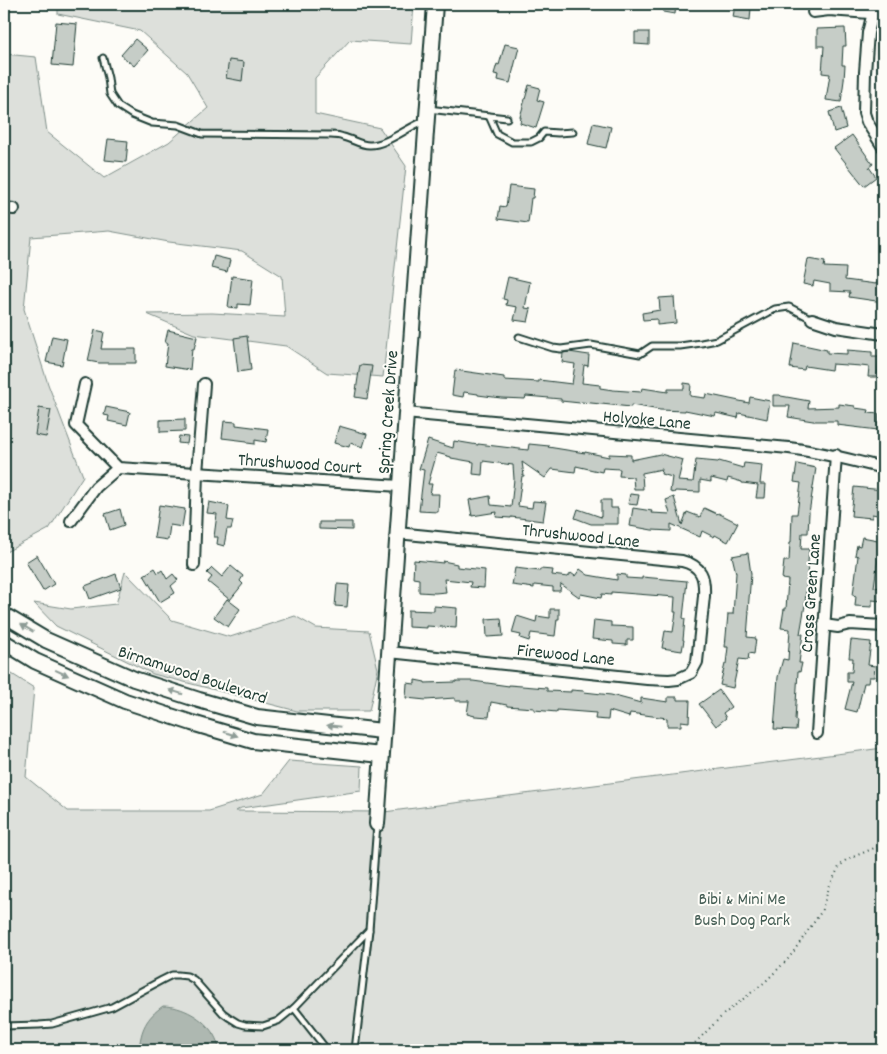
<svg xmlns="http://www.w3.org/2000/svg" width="887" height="1054" font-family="Dekko,sans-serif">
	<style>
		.green { fill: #dde0db; stroke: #7e8e88 }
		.water { fill: #aeb8b1; stroke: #75877f }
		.building { fill: #c6cdc7; stroke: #1f3d34 }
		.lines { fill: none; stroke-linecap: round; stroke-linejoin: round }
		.lane-casing { stroke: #1f3d34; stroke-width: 9 }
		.street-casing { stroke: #1f3d34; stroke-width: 14 }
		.secondary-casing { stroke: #1f3d34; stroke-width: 18 }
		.path { stroke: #1f3d34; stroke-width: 2; stroke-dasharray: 1 4; stroke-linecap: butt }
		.lane { stroke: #fdfcf7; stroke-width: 5 }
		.street { stroke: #fdfcf7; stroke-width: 10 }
		.secondary { stroke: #fdfcf7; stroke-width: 14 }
		.oneway { fill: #8e9c96 }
		.labels { text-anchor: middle; stroke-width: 4; stroke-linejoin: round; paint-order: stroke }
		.street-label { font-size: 18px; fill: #1f3d34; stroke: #fdfcf7 }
		.park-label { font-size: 18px; fill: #455e55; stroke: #fdfcf7 }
	</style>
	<rect width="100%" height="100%" fill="#fdfcf7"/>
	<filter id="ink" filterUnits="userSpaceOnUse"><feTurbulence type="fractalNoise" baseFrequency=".02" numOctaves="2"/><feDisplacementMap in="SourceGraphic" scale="10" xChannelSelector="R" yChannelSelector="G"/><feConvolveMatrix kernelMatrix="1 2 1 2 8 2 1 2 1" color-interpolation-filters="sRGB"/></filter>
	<g filter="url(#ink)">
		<g class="green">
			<polygon points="58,4 414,4 411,44 350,40 315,78 315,114 380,128 406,166 383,377 327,373 286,346 194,334 147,314 212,313 285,317 282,276 242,251 169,242 109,231 31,237 24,309 48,384 83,476 49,529 4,553 4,54 36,57 47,132 104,178 169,142 208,108 187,73 140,31 58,14"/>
			<polygon points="125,572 172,620 230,637 295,616 316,628 369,631 378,669 369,711 297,711 153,674 56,626 34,603 71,609 116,604"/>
			<polygon points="4,669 34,688 26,777 68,811 209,811 263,794 289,761 362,766 361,791 241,808 236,811 384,812 883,748 883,1050 4,1050"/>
		</g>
		<path class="water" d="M163 1006C182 1006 204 1018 214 1035 217 1040 218 1045 220 1050H139C141 1029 146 1018 163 1006Z"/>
		<g class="building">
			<polygon points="664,4 676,4 675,14 663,12"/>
			<polygon points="735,5 751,8 750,20 733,17"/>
			<polygon points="56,22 77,24 73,67 52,65"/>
			<polygon points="845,28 846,46 843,46 842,65 845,65 844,80 841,102 826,100 830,74 822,73 824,46 817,46 817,29"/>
			<polygon points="635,32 649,32 649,45 635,44"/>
			<polygon points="135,39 148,50 134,66 121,55"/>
			<polygon points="505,44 519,47 510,83 498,80 499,75 494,74 497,64 499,65"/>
			<polygon points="229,60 244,62 242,81 226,78"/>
			<polygon points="529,85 540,88 537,100 544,102 536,128 520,123 521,117 520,117"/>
			<polygon points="841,108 846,128 834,132 829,112"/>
			<polygon points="593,123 611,127 606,148 588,144"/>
			<polygon points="852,135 867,156 873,164 869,167 876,177 864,186 834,148"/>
			<polygon points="108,139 128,141 126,162 105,160"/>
			<polygon points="509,186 534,189 533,198 531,198 528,223 498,219 500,206 506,207"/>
			<polygon points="214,256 230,260 227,272 211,268"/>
			<polygon points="808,259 825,262 824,267 846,268 845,280 876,284 876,283 883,284 883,302 849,297 850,292 830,291 830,284 814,281 813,286 803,284"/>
			<polygon points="232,276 253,279 250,305 238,304 238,308 228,307"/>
			<polygon points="508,277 530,282 525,308 531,309 528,322 514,320 517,307 506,305 507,300 503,299"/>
			<polygon points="674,297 676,323 657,325 657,319 643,320 642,313 660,310 659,298"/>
			<polygon points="95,330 104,332 101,349 136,349 136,363 99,363 88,361"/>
			<polygon points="168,330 197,337 194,349 192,349 190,370 165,366 168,343 165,343"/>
			<polygon points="52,336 67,339 62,365 46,362"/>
			<polygon points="247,336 251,370 238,372 234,338"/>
			<polygon points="794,343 827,350 827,353 847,354 847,350 872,352 872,357 879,357 877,377 868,377 869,367 861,366 832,364 831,370 805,366 804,370 790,368"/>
			<polygon points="569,352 589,355 588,366 584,365 582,383 600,385 600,388 613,390 641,392 642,388 668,392 668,389 684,389 684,383 691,384 690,396 705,398 706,394 749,403 750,397 770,401 767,419 739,413 738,418 716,413 715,416 685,410 685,411 660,410 631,405 631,407 581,402 580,403 561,401 561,399 526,396 525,399 501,398 478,395 478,394 464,392 463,397 452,395 455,370 504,377 504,380 539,382 539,380 572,384 575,364 562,362 563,353"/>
			<polygon points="360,365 372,366 367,399 355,397"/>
			<polygon points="773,395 780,395 781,396 809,401 808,408 839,407 839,404 855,406 855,408 869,410 868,413 879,414 878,430 837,425 837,421 813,421 788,417 790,406 773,406"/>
			<polygon points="106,407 130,412 127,425 108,421 109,416 104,415"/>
			<polygon points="39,408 51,410 46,437 35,435"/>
			<polygon points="185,419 185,431 160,432 160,420"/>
			<polygon points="224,421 236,422 236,425 268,429 266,442 255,440 255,444 247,443 247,441 222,438"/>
			<polygon points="339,426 367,434 363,447 350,443 349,447 334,443"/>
			<polygon points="179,436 188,437 187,444 178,443"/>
			<polygon points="428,440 453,448 454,441 478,445 478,444 528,450 529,444 549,446 548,447 585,453 585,452 609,457 609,454 631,455 631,460 660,454 683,460 678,481 693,482 696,460 718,462 719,461 743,468 744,463 762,465 760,484 766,484 765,498 756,498 758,485 742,483 742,482 728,478 727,482 711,478 711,482 700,480 700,492 675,491 674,493 670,492 672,477 661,474 662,469 642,473 643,489 634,489 633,477 619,476 620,469 603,468 602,472 576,466 575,472 552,469 545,478 522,462 524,476 522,476 518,506 532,508 533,501 546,502 543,521 511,517 511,518 496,517 497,512 472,516 469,500 490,496 491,505 511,507 514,479 513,465 483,461 482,475 473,474 474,462 451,458 451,457 437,453 428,484 432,484 430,494 439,494 438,512 419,511 424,470 419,469"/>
			<polygon points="797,464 816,468 809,513 808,533 802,533 801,549 809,549 805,605 800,634 803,634 799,663 802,663 800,672 798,671 795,720 797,721 796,730 774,729 778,677 783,659 788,660 790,629 781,628 784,609 786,609 788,580 782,579 784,561 789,561 790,542 791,542 792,514 797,514 801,483 794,482"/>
			<polygon points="854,487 883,490 883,516 872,514 872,518 851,516"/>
			<polygon points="630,494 639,495 637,505 628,504"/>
			<polygon points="674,497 682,525 687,512 700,517 704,508 717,514 718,513 738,523 728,542 715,535 714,537 702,531 700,537 671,524 671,531 652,530 630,526 633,508 652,511 651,513 670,514 666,500"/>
			<polygon points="601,500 611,500 611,508 618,508 618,524 591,524 575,518 578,509 601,517"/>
			<polygon points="209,502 229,506 227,520 233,521 231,529 227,529 224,546 217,544 218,537 214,537 217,514 207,513"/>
			<polygon points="159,505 185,509 182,527 170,525 168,540 154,538"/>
			<polygon points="120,509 124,525 110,530 105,514"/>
			<polygon points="319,522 352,522 352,530 319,529"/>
			<polygon points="862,537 883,541 882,552 879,551 874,587 883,588 882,601 872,600 872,607 855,606 856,596 853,595 858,556 855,555 857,545 860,546"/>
			<polygon points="748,553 751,574 748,611 749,611 747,637 756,638 754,654 749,653 748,660 739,659 733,688 720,685 725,664 726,664 728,647 725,647 728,614 733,614 736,573 732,556"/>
			<polygon points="37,555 54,584 43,591 26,562"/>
			<polygon points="414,560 443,563 443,561 457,564 457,567 485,570 484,588 470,587 471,582 444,579 446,592 435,593 419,592 419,579 413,578"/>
			<polygon points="231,566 243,576 240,581 243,584 230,600 208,582 212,577 207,573 212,568 222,577"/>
			<polygon points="155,568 158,573 162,570 167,579 173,574 178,580 171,586 175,593 160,602 144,575"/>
			<polygon points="515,568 540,571 540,569 553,570 552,575 568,577 571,573 575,576 580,569 588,575 617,580 617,574 626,575 626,578 642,579 642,577 687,581 683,618 685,619 683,640 684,640 682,651 662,648 665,631 673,632 676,612 674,612 675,597 611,592 611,595 602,594 601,598 581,594 579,597 561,584 560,591 553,591 553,587 534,585 534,588 512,585"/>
			<polygon points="116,574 121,588 90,599 85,586"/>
			<polygon points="337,584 349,585 347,607 335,606"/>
			<polygon points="227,599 240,609 228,627 214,617"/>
			<polygon points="434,606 457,608 456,628 427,626 427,628 408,627 408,610 434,611"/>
			<polygon points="550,609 559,609 559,619 557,619 555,636 531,633 529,641 520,638 521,635 512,633 517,616 536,622 537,616 550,618"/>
			<polygon points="501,618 503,636 487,637 486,619"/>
			<polygon points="594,620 611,622 611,626 633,627 633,640 627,640 627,645 613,644 613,641 592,639"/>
			<polygon points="851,640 871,642 868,665 875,666 874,677 869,677 868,683 864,683 857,712 845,709 852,682 847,682 847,672 852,672 853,658 849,658"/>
			<polygon points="415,680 425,682 425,683 456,682 456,681 473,681 509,686 509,685 547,688 547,691 571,692 571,690 584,691 584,692 611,695 641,703 641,698 668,702 668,697 677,697 677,700 690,700 689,722 681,721 681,726 667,726 667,718 630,713 629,717 609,711 608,720 595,719 596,713 557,710 557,712 534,710 534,708 507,706 507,705 491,702 489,717 475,716 467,714 469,701 455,701 455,698 426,700 406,698 407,683 415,684"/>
			<polygon points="719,690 731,707 723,713 726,718 716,726 699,704"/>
		</g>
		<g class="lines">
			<defs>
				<g id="lane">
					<path d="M103 58 108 78 110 94 118 106 132 115 152 123 178 125 202 134 331 135C335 135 339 135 343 137 352 139 360 145 369 145 385 146 408 127 424 121"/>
					<polyline points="428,109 507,118"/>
					<polyline points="489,116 497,134 512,142 531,142 539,138 544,132 558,133 573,132"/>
					<polyline points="519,337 553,348 561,349 591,345 640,354 652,346 680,346 701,343 717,340 775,309 789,307 812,319"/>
					<polyline points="294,1008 327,1050"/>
					<polyline points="4,1026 39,1025 52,1024 112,1007 162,980 172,975 178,975 187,976 194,980 223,1013 230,1018 238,1023 245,1025 263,1026 278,1021 294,1008 369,930"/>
					<polyline points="355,1050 369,930 377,824"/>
				</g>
				<g id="street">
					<polyline points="875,4 868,33 865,72 864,113 867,122 883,147"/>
					<polyline points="813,12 829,10 883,14"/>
					<polyline points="4,208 14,209"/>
					<polyline points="812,319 836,327 883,334"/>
					<polyline points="85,384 76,425 118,468 400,486"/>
					<path d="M405 413 789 448C821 452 852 460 883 468"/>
					<polyline points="71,521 96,487 118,468"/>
					<polyline points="194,565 197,473 204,384"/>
					<polyline points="824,625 838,627 850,624 883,626"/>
					<path d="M389 652 647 679 669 680 678 679 691 673 697 662 704 596C705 577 702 566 682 561L397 533"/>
					<polyline points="817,733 836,455"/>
				</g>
				<g id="secondary">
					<polyline points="4,615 46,640 134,679 199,700 257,717 382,731"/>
					<polyline points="4,642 35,661 125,701 192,723 253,741 381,755"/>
					<polyline points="377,824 435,4"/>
				</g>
			</defs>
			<use href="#lane" class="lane-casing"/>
			<use href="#street" class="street-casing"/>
			<use href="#secondary" class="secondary-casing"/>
			<polyline class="path" points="688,1050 724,1014 765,982 789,958 821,912 830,885 839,867 846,860 879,846 883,845"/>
			<use href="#lane" class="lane"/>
			<use href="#street" class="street"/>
			<use href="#secondary" class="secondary"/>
		</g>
		<defs><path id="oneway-solid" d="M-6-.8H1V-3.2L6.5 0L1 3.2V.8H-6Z" transform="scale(1.25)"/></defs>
		<g class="oneway">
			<use href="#oneway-solid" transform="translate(27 628) rotate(-149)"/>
			<use href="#oneway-solid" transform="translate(62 673) rotate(24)"/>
			<use href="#oneway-solid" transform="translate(176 692) rotate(-162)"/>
			<use href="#oneway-solid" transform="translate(334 726) rotate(-174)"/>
			<use href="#oneway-solid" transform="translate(231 734) rotate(17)"/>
		</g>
	</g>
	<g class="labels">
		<g class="street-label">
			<text transform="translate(387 412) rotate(-86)" y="6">Spring Creek Drive</text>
			<text transform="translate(647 419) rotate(5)" y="6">Holyoke Lane</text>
			<text transform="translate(300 463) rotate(4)" y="6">Thrushwood Court</text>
			<text transform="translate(581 535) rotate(6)" y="6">Thrushwood Lane</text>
			<text transform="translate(810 593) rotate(-86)" y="6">Cross Green Lane</text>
			<text transform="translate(566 654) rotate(6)" y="6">Firewood Lane</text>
			<text transform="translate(193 674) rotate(18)" y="6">Birnamwood Boulevard</text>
		</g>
		<g class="park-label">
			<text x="742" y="904">Bibi &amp; Mini Me<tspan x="742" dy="21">Bush Dog Park</tspan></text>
		</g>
	</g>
	<rect width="887" height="1054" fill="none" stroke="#fdfcf7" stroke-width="20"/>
	<rect x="10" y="10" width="867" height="1034" fill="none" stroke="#1f3d34" stroke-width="2" filter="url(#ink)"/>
</svg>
